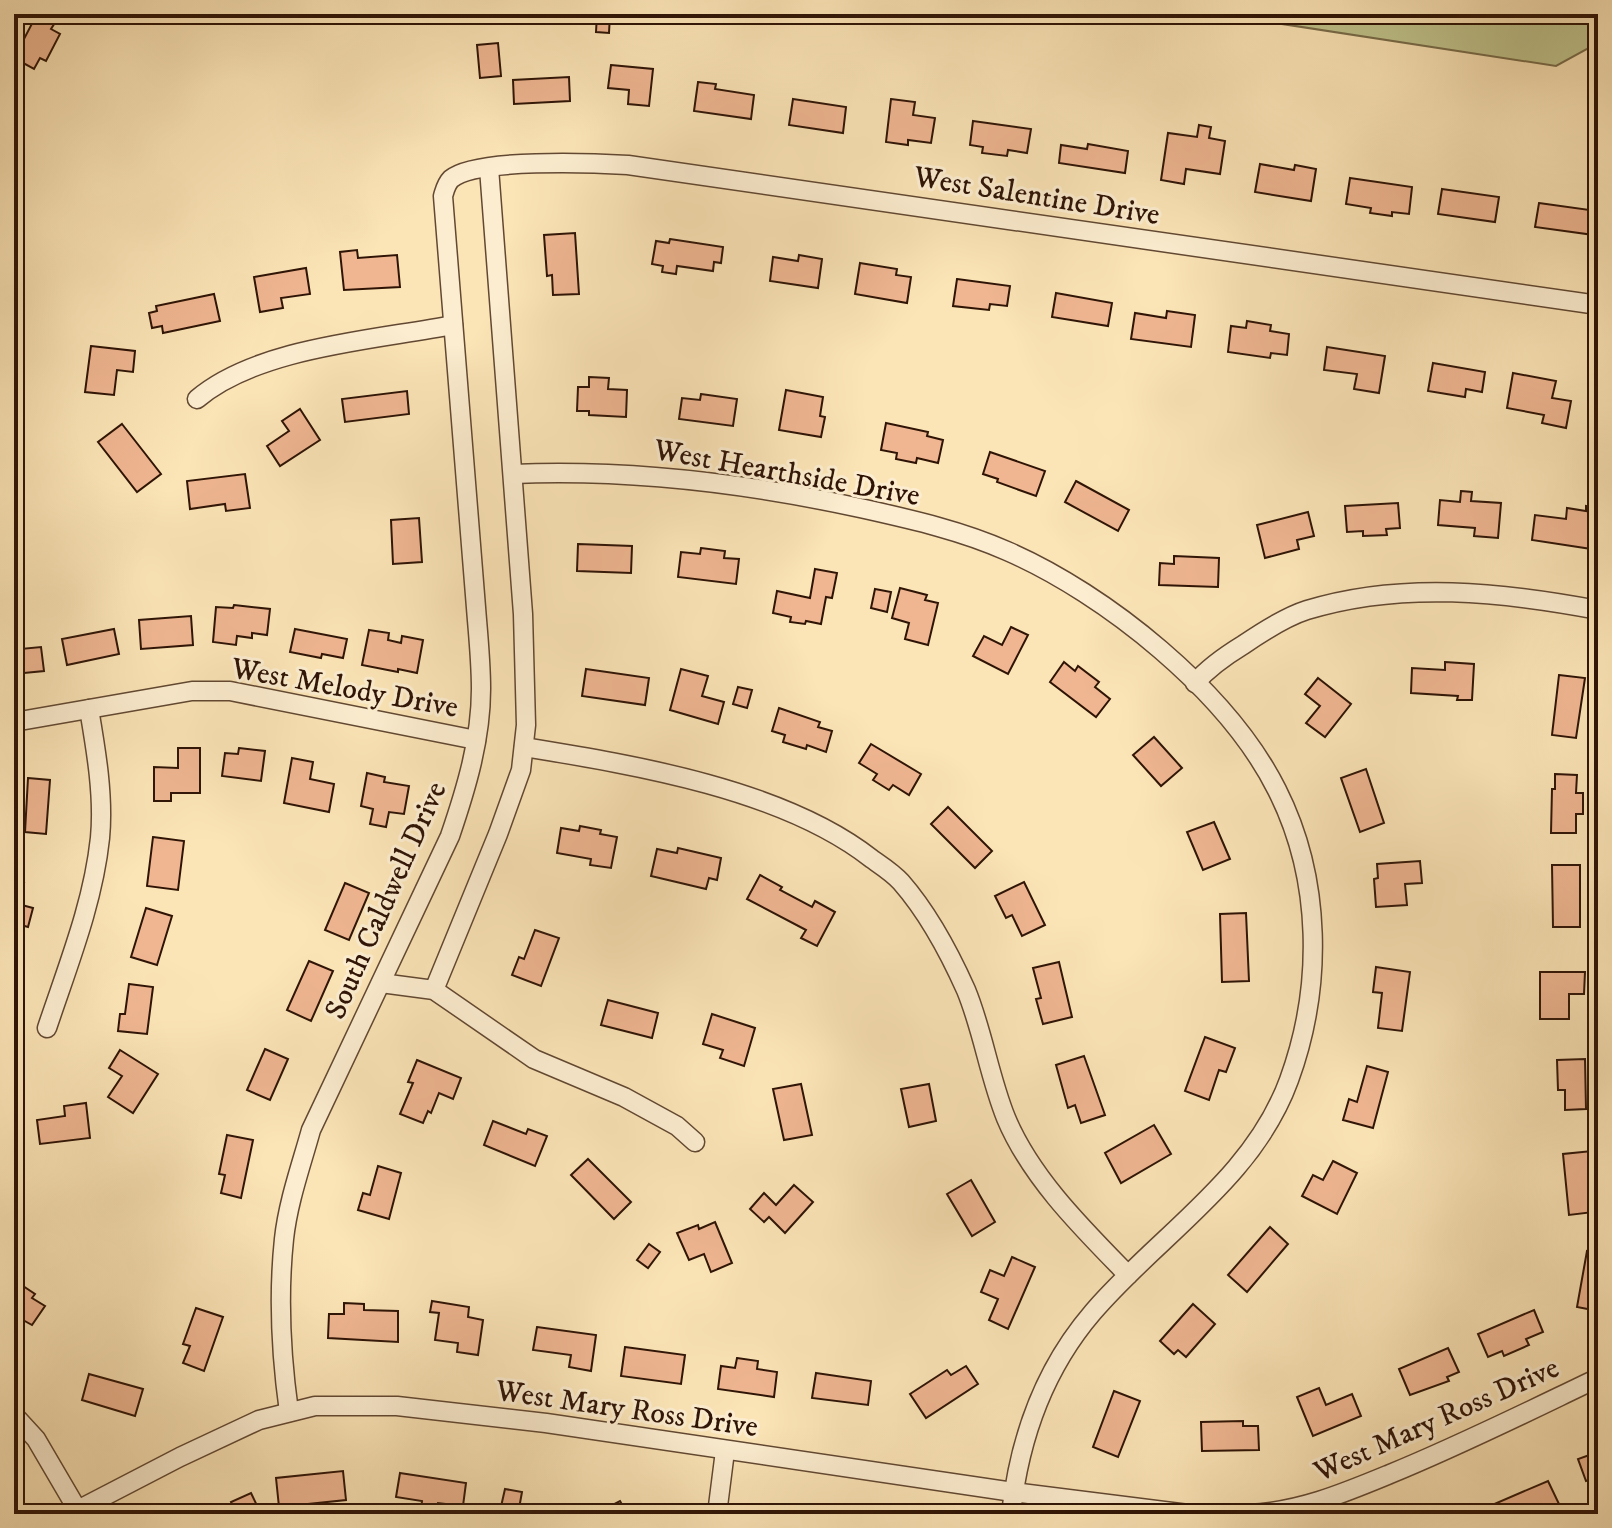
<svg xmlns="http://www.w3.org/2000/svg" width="1612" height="1528" font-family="'IM FELL DW Pica',serif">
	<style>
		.green { fill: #c0c48d; stroke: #786c4a; stroke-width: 2 }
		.building { fill: #efb691; stroke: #2f1406; stroke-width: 2 }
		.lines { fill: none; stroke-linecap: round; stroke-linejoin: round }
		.minor-casing { stroke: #624832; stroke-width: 21 }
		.minor { stroke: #fcedd0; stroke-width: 18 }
		.labels { text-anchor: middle; stroke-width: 6; stroke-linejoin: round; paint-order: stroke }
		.street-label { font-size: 30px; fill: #2f1406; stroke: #fcedd0 }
	</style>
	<rect width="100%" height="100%" fill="#fbe4b6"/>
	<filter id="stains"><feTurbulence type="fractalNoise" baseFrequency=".0025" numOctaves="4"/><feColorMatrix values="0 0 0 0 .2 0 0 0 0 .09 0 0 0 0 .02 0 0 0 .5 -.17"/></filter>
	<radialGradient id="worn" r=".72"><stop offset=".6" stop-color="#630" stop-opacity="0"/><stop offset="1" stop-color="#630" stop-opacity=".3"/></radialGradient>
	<polygon class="green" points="1217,14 1598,14 1598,43 1556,66"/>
	<g class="building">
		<polygon points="37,14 51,14 58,18 51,29 60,34 46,61 40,58 34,69 14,58"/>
		<polygon points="597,14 610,14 609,33 596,32"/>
		<polygon points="498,43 501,76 480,78 477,45"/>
		<polygon points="611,65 653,69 649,106 628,104 629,90 608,88"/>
		<polygon points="569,77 570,101 514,104 513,80"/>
		<polygon points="698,82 716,84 715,89 754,95 751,119 694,111"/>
		<polygon points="793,99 846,107 843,133 789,125"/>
		<polygon points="891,99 915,102 913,115 935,118 931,143 908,140 908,145 886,142"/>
		<polygon points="973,121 1031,129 1027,153 1008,150 1007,156 982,153 983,147 970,145"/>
		<polygon points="1199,125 1211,127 1209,138 1225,141 1220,174 1186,169 1184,184 1161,180 1168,133 1197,137"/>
		<polygon points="1088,144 1128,151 1125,173 1059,163 1061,145 1087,149"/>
		<polygon points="1260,164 1294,170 1295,165 1316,169 1311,201 1255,192"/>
		<polygon points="1350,178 1412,187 1409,214 1392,212 1392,216 1370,213 1371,208 1346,204"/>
		<polygon points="1442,189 1499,197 1495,222 1438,214"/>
		<polygon points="1539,203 1597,211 1594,235 1535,227"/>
		<polygon points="575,233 579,294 553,295 552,275 547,276 544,235"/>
		<polygon points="670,239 723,247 721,263 714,262 713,271 677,266 676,274 662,272 663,266 652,264 656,241 669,243"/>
		<polygon points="357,250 358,258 397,255 400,287 344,290 340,252"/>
		<polygon points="799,255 822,259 818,288 770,281 773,257 798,261"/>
		<polygon points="860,263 897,269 896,275 911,277 907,303 855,294"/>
		<polygon points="306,268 310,294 281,298 283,308 260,312 254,277"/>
		<polygon points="957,279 1010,286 1007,306 990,304 989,310 953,306"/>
		<polygon points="1056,293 1112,303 1108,326 1052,317"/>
		<polygon points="214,294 220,321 163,333 162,326 152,328 149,313 157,311 156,306"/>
		<polygon points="1167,311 1195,315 1191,347 1131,339 1135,313 1166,318"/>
		<polygon points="1247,321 1271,325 1270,331 1289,334 1287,355 1271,353 1270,358 1228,352 1231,326 1246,328"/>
		<polygon points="91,346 135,351 133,372 117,370 114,395 85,392"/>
		<polygon points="1327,347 1385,356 1379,393 1354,389 1357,374 1324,370"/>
		<polygon points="1433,363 1485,372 1482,392 1466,389 1465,397 1428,391"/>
		<polygon points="1513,373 1556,381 1552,398 1571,401 1566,428 1542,423 1544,415 1507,408"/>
		<polygon points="589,377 609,378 608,389 627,390 626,417 589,415 589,411 577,411 578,387 589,387"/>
		<polygon points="786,390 823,397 820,416 825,417 821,437 779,430"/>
		<polygon points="407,391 409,414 345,422 342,399"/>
		<polygon points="701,394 737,399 733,426 679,419 682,398 700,400"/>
		<polygon points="300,409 320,440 280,466 267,446 289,431 282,421"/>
		<polygon points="886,423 928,432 927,436 943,440 938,463 917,458 916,463 896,459 897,453 881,450"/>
		<polygon points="122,424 161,474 137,492 98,442"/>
		<polygon points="990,452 1045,471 1036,496 997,482 998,479 983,474"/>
		<polygon points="245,474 250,508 226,511 225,504 190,509 187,481"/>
		<polygon points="1076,481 1129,510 1118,531 1065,502"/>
		<polygon points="1461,491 1472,492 1471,501 1501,503 1498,538 1474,536 1475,528 1438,525 1440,500 1460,502"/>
		<polygon points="1398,503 1400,528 1386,529 1387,535 1363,536 1363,531 1347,532 1345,506"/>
		<polygon points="1586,506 1598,508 1598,550 1532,540 1535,515 1566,519 1567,508 1586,511"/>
		<polygon points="1308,512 1314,536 1297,540 1299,549 1265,558 1257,525"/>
		<polygon points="419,518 422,562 393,564 391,520"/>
		<polygon points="578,544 632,546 631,573 577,571"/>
		<polygon points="701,548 725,551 724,558 739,559 736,584 678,577 681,552 700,554"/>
		<polygon points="1174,556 1219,558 1218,587 1159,585 1160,563 1174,564"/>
		<polygon points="815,569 837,573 832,598 826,597 821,624 806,621 805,624 790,622 791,617 773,613 777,591 810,598"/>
		<polygon points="900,588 927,595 925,600 938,603 928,645 905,639 909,623 892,618"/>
		<polygon points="875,589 891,592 887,612 871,608"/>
		<polygon points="234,605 270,609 267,635 252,633 252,638 237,636 236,645 213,642 216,607 233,608"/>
		<polygon points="191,616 193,645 141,649 139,620"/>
		<polygon points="1011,627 1028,635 1008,674 973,656 984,636 1002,645"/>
		<polygon points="114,629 119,654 67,665 62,639"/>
		<polygon points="295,629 347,639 343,658 322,654 321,658 290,652"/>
		<polygon points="369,630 389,633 388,640 401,643 402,636 423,640 417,673 398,669 398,672 362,665"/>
		<polygon points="14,638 20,638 21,649 41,647 44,671 14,674"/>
		<polygon points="1064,662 1075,671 1078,666 1099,682 1095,687 1110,699 1096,717 1050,682"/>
		<polygon points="1445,662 1474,664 1472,700 1457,700 1458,696 1411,693 1412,668 1445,670"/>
		<polygon points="586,669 649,678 645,705 582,696"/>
		<polygon points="681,669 708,676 702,696 724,702 718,724 670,710"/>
		<polygon points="1559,675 1585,678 1576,738 1552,735"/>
		<polygon points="1318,678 1351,704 1325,737 1306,723 1320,706 1305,694"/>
		<polygon points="738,687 752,690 747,708 733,704"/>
		<polygon points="779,708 820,722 818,727 832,731 826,752 807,745 806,749 783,742 785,735 772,731"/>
		<polygon points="1154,737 1182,768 1161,786 1133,755"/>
		<polygon points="871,744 921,774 909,795 893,785 889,790 873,780 877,774 859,763"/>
		<polygon points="178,748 200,748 200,793 171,793 171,801 154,801 154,767 178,768"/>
		<polygon points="239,748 265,751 261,781 222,776 225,753 238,754"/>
		<polygon points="292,758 313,762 310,779 334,784 329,812 284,803"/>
		<polygon points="1366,769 1384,823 1360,832 1341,778"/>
		<polygon points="367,773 385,777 384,782 409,786 404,814 389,812 386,827 370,824 373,809 361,806"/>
		<polygon points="1555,774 1577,775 1576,793 1583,793 1583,814 1576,814 1576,833 1551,833 1552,789 1555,789"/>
		<polygon points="28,778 50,780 46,834 25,832"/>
		<polygon points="948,807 992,851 975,868 931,824"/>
		<polygon points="1214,822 1230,859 1203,870 1187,832"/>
		<polygon points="580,826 601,830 600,834 617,837 611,868 590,865 591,859 557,853 561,828 579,831"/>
		<polygon points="153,837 184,841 178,890 147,886"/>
		<polygon points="678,848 721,858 717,880 709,878 706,889 651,876 657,849 677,853"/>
		<polygon points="1420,861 1422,883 1405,884 1407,905 1376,907 1374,879 1378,878 1377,864"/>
		<polygon points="1552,865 1580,865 1580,927 1553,927"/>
		<polygon points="760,875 782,887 780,890 812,907 815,901 835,912 817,946 801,938 806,930 747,899"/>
		<polygon points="14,880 24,883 18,904 33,908 28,927 14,923"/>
		<polygon points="1024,882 1045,925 1022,936 1012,915 1006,918 995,896"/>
		<polygon points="345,883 369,893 349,940 325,930"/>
		<polygon points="146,908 172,916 157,965 131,957"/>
		<polygon points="1246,913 1249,981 1222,982 1220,914"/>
		<polygon points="535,930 559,938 541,986 512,975 519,957 524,959"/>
		<polygon points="309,961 333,971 311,1021 287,1010"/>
		<polygon points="1059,962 1072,1017 1043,1024 1036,999 1041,998 1033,968"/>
		<polygon points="1376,967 1410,972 1402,1031 1378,1028 1382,993 1373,992"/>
		<polygon points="1540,972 1585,972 1584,994 1569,994 1569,1019 1540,1019"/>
		<polygon points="129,984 153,987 147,1034 118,1031 120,1014 125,1014"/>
		<polygon points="608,1000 658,1013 652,1038 601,1025"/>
		<polygon points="712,1014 755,1028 744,1066 720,1058 723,1050 703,1044"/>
		<polygon points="1205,1037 1235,1048 1226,1072 1219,1070 1209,1100 1185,1091"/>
		<polygon points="265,1049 288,1059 270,1100 247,1090"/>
		<polygon points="120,1050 158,1074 133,1113 108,1097 122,1076 109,1068"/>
		<polygon points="1084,1056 1105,1115 1081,1123 1075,1105 1068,1108 1056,1065"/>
		<polygon points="1585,1059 1586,1109 1565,1110 1565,1090 1558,1090 1557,1060"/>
		<polygon points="417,1060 461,1078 453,1099 439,1093 431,1113 428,1111 423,1123 400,1114 413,1083 408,1082"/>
		<polygon points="1367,1066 1388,1072 1373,1128 1343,1120 1349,1099 1357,1102"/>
		<polygon points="801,1084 812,1135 784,1140 773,1089"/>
		<polygon points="929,1084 936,1121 909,1127 901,1089"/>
		<polygon points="86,1103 90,1138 40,1144 37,1120 65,1116 64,1106"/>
		<polygon points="493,1121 526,1134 528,1129 547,1136 535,1166 484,1145"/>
		<polygon points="1154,1125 1171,1154 1121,1183 1105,1153"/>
		<polygon points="227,1135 253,1140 241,1198 221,1193 225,1175 219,1174"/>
		<polygon points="1592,1151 1595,1177 1590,1178 1594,1212 1569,1215 1563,1154"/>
		<polygon points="588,1159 631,1202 614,1219 571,1175"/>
		<polygon points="1333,1161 1357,1173 1337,1214 1302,1196 1313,1175 1323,1180"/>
		<polygon points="378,1166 401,1173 389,1219 358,1210 363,1193 370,1195"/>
		<polygon points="971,1180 995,1222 972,1236 947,1194"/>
		<polygon points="794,1185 813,1202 785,1233 769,1217 764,1222 750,1209 764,1193 776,1205"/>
		<polygon points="715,1222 732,1263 711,1272 704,1254 689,1260 677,1233 698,1225 699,1229"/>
		<polygon points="1270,1227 1288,1244 1247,1292 1228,1275"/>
		<polygon points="649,1244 660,1252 648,1268 637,1260"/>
		<polygon points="1587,1251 1598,1253 1598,1311 1577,1307"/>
		<polygon points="1012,1257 1035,1267 1008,1329 989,1320 998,1299 981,1292 990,1270 1004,1276"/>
		<polygon points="14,1280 35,1294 32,1298 45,1306 32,1325 14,1315"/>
		<polygon points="432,1301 469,1307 468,1317 483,1320 478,1355 457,1352 458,1343 435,1340 439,1313 430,1312"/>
		<polygon points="344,1303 364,1304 364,1310 398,1311 398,1342 328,1338 329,1314 344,1314"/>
		<polygon points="1193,1304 1215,1324 1186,1357 1178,1350 1174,1354 1160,1341"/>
		<polygon points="196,1308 223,1317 204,1371 183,1363 190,1346 183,1344"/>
		<polygon points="1534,1310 1543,1332 1526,1339 1529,1345 1504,1356 1502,1351 1488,1357 1478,1334"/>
		<polygon points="537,1327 596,1335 591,1371 569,1367 571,1355 533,1350"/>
		<polygon points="625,1347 685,1355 681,1384 621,1376"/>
		<polygon points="1448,1348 1459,1372 1447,1377 1449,1381 1410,1395 1399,1369"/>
		<polygon points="737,1358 758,1361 757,1369 777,1372 774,1397 718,1389 721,1366 735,1368"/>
		<polygon points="966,1366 978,1384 926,1418 910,1394 947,1370 951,1375"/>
		<polygon points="816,1373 871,1381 868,1405 812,1398"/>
		<polygon points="89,1374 143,1389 135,1416 82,1400"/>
		<polygon points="1319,1388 1326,1405 1352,1394 1361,1416 1313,1436 1297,1397"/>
		<polygon points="1114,1391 1140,1401 1118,1457 1093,1447"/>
		<polygon points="1243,1421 1243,1426 1258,1426 1259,1450 1202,1451 1201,1422"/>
		<polygon points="1598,1452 1598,1477 1586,1481 1578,1459"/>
		<polygon points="343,1471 346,1500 279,1507 276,1478"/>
		<polygon points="400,1473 466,1483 463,1506 438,1503 436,1512 421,1510 422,1501 396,1497"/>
		<polygon points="1548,1481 1559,1504 1537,1514 1496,1514 1492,1505"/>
		<polygon points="505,1489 522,1492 518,1514 500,1511"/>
		<polygon points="251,1493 261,1514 223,1514 234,1509 231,1502"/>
		<polygon points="620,1501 627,1514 595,1514"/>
	</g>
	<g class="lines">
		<defs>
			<g id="minor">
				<path d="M197 399C258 347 376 340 453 325"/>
				<path d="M513 474C631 469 745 483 860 508 909 519 960 530 1007 551 1106 594 1228 692 1277 790 1322 879 1323 987 1289 1080 1253 1179 1159 1235 1093 1312 1044 1369 1019 1440 1011 1514"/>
				<path d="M1195 683C1209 667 1225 656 1243 645 1262 632 1285 617 1307 610 1402 581 1502 592 1598 610"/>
				<polyline points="14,722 192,691 230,691 476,740"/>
				<path d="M524 747C634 765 783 789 872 859 882 866 893 873 901 882 929 914 949 952 966 990 983 1031 989 1076 1006 1118 1031 1178 1083 1229 1128 1275"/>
				<polyline points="381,983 434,990 534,1059 624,1097 677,1126 695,1142"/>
				<polyline points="434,990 498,834 521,770 526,725 523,614 489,168"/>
				<path d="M47 1028C68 965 93 904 100 838 104 796 96 750 89 709"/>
				<path d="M289 1412C281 1355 278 1296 284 1239 288 1202 301 1166 311 1130L450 836C466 789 481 740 481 689 481 666 479 643 477 620L443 196C445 190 446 184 451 179 475 158 594 163 628 165L1598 305"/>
				<polyline points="14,1415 36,1439 77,1509"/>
				<polyline points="70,1514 180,1457 259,1420 315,1406 397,1406 546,1423 1013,1492 1188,1514"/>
				<polyline points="717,1514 725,1451"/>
				<path d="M1248 1514C1299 1512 1344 1493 1390 1474 1461 1445 1529 1411 1598 1378"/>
			</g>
		</defs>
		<use href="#minor" class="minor-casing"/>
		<use href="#minor" class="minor"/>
	</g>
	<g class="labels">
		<g class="street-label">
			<text transform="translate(1037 195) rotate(9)" y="10">West Salentine Drive</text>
			<text transform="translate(787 472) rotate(10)" y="10">West Hearthside Drive</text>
			<text transform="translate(345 687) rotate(10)" y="10">West Melody Drive</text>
			<text transform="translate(385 900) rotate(-66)" y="10">South Caldwell Drive</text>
			<text transform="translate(627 1408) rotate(8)" y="10">West Mary Ross Drive</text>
			<text transform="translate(1436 1419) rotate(-24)" y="10">West Mary Ross Drive</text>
		</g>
	</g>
	<rect width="1612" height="1528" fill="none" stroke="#fbe4b6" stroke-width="48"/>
	<rect x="16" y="16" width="1580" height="1496" fill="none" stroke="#2f1406" stroke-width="4"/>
	<rect x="24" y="24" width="1564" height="1480" fill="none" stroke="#2f1406" stroke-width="2"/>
	<rect width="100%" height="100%" filter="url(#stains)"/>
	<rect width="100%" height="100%" fill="url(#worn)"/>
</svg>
